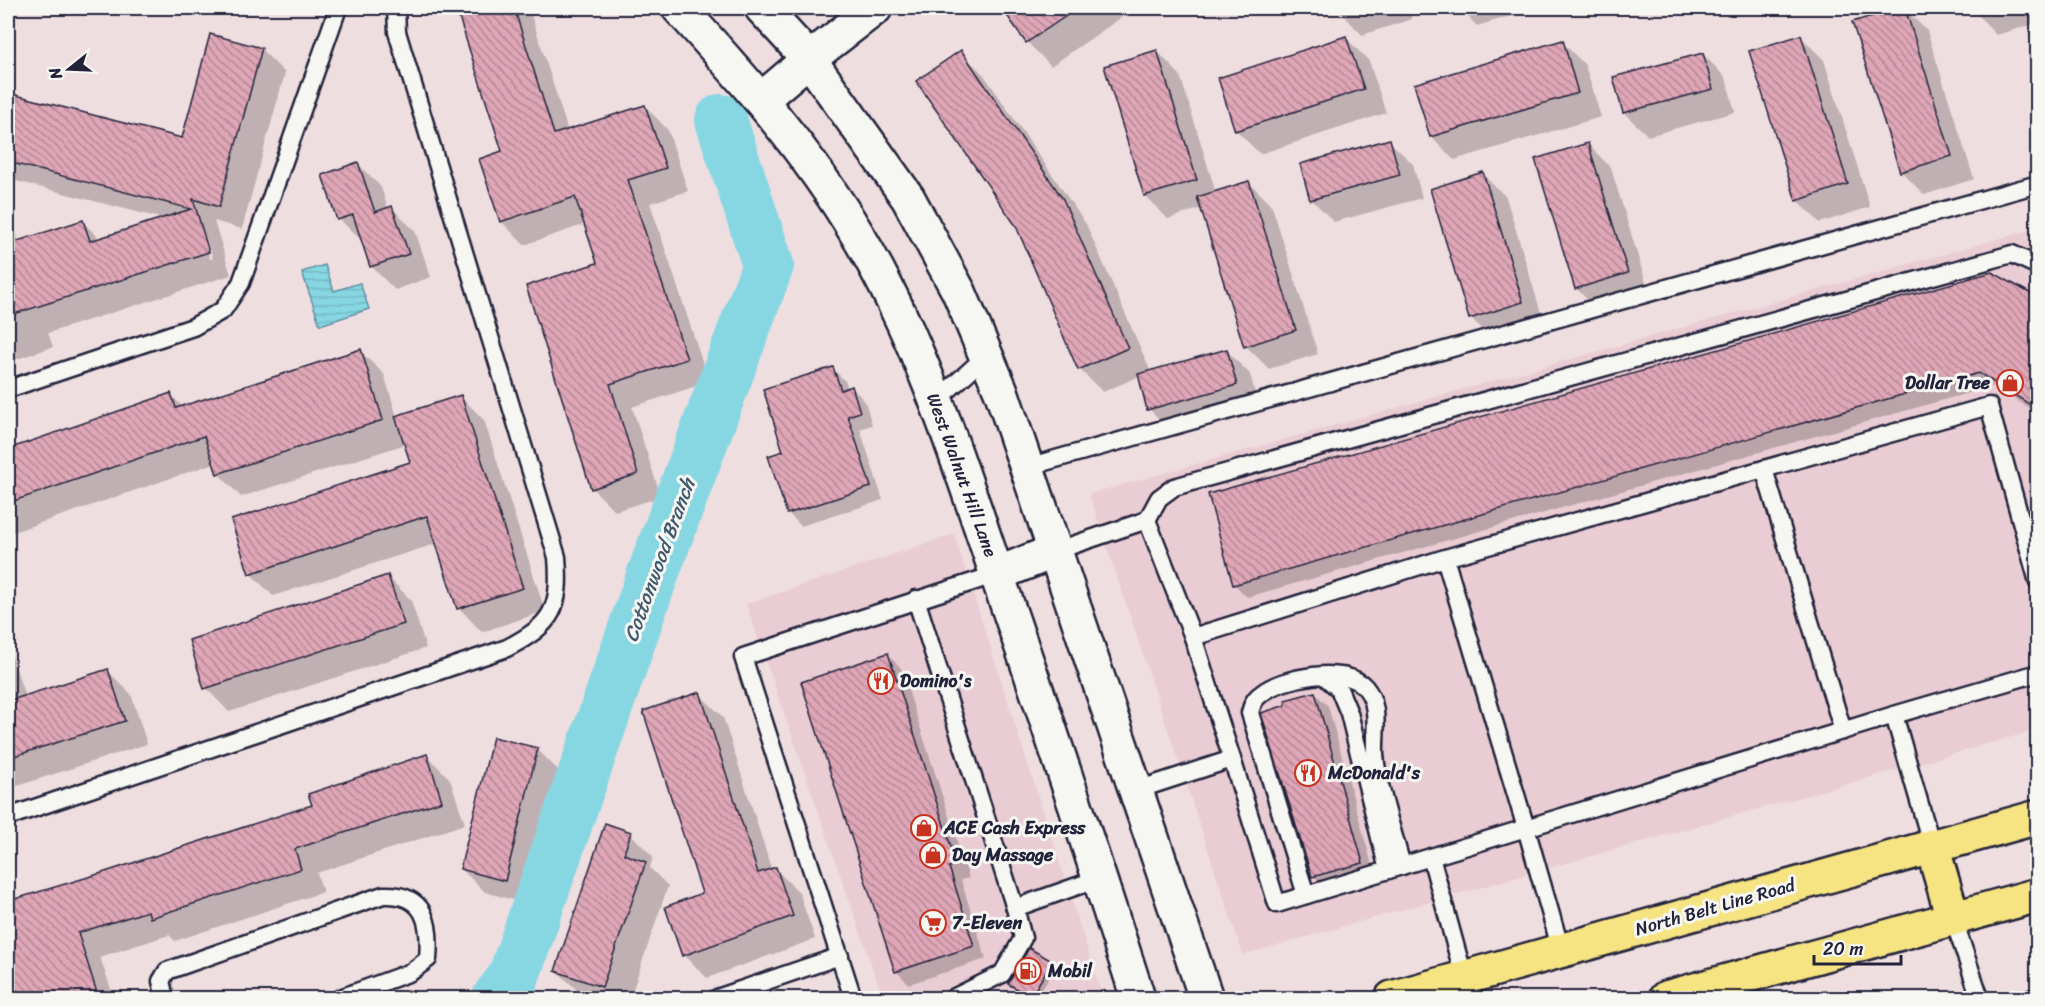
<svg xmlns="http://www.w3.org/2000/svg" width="2045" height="1006" font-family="Sriracha,sans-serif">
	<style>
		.built { fill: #eacdd4 }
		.water { fill: url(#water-rules); stroke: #5f8fa0; stroke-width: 1.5 }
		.shadow { fill: #0003; fill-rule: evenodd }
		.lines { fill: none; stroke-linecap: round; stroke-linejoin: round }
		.river { stroke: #87d7e3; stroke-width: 52 }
		.building { fill: url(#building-back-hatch); stroke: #22223b; stroke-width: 1.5 }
		.lane-casing { stroke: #22223b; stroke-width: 21 }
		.street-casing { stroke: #22223b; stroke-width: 38 }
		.secondary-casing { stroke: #22223b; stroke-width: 38 }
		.primary-casing { stroke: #22223b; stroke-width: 38 }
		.lane { stroke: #f6f6f2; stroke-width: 16 }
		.street { stroke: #f6f6f2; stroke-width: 33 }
		.secondary { stroke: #f6f6f2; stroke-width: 33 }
		.primary { stroke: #f6e381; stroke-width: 33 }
		.labels { text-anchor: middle; stroke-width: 6; stroke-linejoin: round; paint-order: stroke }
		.poi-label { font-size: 18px; font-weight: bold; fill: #22223b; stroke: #f6f6f2; text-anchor: start }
		.street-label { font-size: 18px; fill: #22223b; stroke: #f6f6f2 }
		.water-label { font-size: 20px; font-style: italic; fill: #40586d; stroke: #f6f6f2 }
	</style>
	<defs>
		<pattern id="water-rules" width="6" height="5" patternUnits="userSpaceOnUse" patternTransform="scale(1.5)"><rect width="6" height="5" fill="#87d7e3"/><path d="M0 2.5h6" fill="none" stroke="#74b8c4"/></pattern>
		<pattern id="building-back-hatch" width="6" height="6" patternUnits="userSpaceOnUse" patternTransform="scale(1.5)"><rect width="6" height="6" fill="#dfa6b7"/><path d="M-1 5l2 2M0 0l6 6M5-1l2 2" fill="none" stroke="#b48796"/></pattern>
	</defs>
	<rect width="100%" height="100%" fill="#efdee0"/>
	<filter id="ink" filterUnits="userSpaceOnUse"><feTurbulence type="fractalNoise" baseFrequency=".0167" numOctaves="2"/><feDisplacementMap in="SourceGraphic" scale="12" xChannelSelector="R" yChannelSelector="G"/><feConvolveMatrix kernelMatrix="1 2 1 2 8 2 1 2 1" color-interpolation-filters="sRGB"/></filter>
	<g filter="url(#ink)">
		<g class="built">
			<polygon points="2037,228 2037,730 1243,955 1089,494"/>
			<polygon points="954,534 1103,998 883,998 746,604"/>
		</g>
		<polygon class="water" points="325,265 334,291 360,283 369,309 320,325 302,272"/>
		<g class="shadow">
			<polygon points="457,8 529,8 568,131 645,106 668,130 688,191 650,203 709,382 632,407 661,497 615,511 592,488 599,264 586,224 524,245 501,221 504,152"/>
			<polygon points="1014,8 1135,8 1051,66 1027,42 1007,12"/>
			<polygon points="1337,8 1409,8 1412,19 1362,35"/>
			<polygon points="1459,8 1527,8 1528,11 1477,26"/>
			<polygon points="1904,8 1927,31 1974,179 1924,195 1901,171 1854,23"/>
			<polygon points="1972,8 2038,8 2038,23 1996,35"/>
			<path d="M211 36 262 50 285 73 242 229 214 221 231 275 48 333 53 347 8 362V209L19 242 83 222 100 239 164 219 8 179V95L183 139ZM202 235H205L213 258 210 259Z"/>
			<polygon points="1800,36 1824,60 1870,207 1820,223 1797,200"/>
			<polygon points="1346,38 1369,61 1386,113 1260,154 1236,130"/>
			<polygon points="1562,42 1585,65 1601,117 1454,160 1431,137"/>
			<polygon points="1157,51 1180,75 1216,193 1249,182 1272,206 1318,354 1269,369 1246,346 1202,208 1168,219 1145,196"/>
			<polygon points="961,52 984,75 1086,224 1151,372 1227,351 1250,374 1259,408 1172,432 1149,409 1140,376 1103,392 1079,369"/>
			<polygon points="1703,54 1726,78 1735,112 1648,136 1624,113"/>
			<polygon points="1389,141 1413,164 1422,198 1334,222 1311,199"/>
			<polygon points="1588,144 1611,168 1650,296 1599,312 1576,288"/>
			<polygon points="358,164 381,187 388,209 392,208 415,231 431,277 395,290 372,267 363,242 339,219"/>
			<polygon points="1482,174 1506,197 1545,326 1494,341 1471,318"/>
			<polygon points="1992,273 2038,299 2038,423 2034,411 1993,386 1247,597 1234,584"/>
			<polygon points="360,351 384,374 397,417 460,396 484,420 545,611 482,632 459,608 438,543 273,596 250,573 412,463 406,444 241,497 218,473 215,463 8,534 8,452 171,395 183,407"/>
			<polygon points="833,369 846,382 848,389 852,388 865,401 872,425 860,429 883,500 801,526 788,513"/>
			<polygon points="388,577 411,600 426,648 229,712 206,688 191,641"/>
			<polygon points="8,643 25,697 108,671 131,694 147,744 8,789"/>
			<polygon points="888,655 901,668 969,878 961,880 986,959 909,984 896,971"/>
			<polygon points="1315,693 1328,706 1375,876 1327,890 1314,876 1288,706"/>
			<polygon points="699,694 723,717 772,870 775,869 799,892 815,939 707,978 684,955 704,894"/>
			<polygon points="494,739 538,750 561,773 528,904 485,892 461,869"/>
			<polygon points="427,756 450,779 465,824 317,873 323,892 175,941 169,935 100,957 114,998 8,998 8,903 313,806"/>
			<polygon points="630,833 653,857 650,868 668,886 630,998 594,998 580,993 556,970"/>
			<polygon points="1030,950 1055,967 1037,998 1014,987"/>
		</g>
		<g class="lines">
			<polyline class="river" points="498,998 513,978 654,571 768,265 721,120"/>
		</g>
		<g class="building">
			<polygon points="456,8 514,8 554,134 645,105 666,168 628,180 687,359 610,384 638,474 591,489 526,286 597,263 575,197 500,222 479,159 502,151"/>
			<polygon points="1002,8 1078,8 1026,43"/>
			<polygon points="1899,8 1905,8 1952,156 1900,172 1852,22"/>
			<polygon points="210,34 262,48 219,207 193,199 209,252 8,316 8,244 83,220 90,241 191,209 8,162 8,93 182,138"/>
			<polygon points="1801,35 1848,184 1796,201 1749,51"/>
			<polygon points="1346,36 1364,89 1235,131 1218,78"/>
			<polygon points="1563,40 1578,93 1430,137 1414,84"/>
			<polygon points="961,50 1063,199 1128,348 1078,370 1016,226 916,81"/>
			<polygon points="1157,50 1197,180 1144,196 1104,66"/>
			<polygon points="1703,53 1713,89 1623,113 1613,77"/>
			<polygon points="1390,139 1400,175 1310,200 1300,164"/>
			<polygon points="1588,143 1628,273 1575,289 1535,159"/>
			<polygon points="358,162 375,212 392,206 409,254 370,267 353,215 337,220 322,175"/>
			<polygon points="1483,172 1523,302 1469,319 1430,189"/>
			<polygon points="1249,181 1296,330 1244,347 1197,197"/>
			<polygon points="1992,272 2037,297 2037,409 1979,373 1233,585 1208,494"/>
			<polygon points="361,349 383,420 217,474 204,436 8,503 8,449 171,393 176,408"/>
			<polygon points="1227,349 1237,385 1147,410 1138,374"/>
			<polygon points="833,367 841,390 852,386 860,412 848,416 871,487 787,514 768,456 783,451 763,389"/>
			<polygon points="461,395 523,588 457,609 427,516 249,574 231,520 410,462 395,416"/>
			<polygon points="388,575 404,624 204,689 189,640"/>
			<polygon points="888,653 957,865 949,867 974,946 895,972 801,682"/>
			<polygon points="108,669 125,721 8,758 8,701"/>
			<polygon points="700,692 758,873 776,867 793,916 682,956 665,907 702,893 643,711"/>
			<polygon points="1315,692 1363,863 1312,877 1261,713 1286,705 1285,700"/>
			<polygon points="493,737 538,748 505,881 460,869"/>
			<polygon points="427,754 442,801 295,849 301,869 150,918 148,911 78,933 99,999 8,999 8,901 105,872 312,805 308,794"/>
			<polygon points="605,823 631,832 624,854 646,862 602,987 555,971"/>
			<polygon points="1029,948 1052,961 1031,997 1008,984"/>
		</g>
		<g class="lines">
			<defs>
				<g id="lane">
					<polyline points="8,389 193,327 223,310 241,283 338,8"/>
					<polyline points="936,401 986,356"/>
					<polyline points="1027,467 2038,184"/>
					<polyline points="1764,469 1843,731"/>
					<polyline points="1147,520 1159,498 1174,487 2012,254 2038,266"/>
					<polyline points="1055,551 1147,520 1193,637 1232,759 1137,790"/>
					<polyline points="1445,558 1989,406 2038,582"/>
					<polyline points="916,599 1015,908"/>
					<polyline points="1193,637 1445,558 1526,828 1894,715 1932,846"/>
					<polyline points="1324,676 1339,689 1349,713 1388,870"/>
					<polyline points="1894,715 2038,673"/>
					<polyline points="1232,759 1277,904 1431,857"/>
					<path d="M8 817 507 648C553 624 561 609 557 557L397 32 396 8"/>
					<path d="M1306 895 1250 713C1252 705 1254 699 1261 694 1281 677 1346 665 1365 687 1381 706 1374 732 1375 754 1377 785 1394 834 1402 866"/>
					<polyline points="1953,918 1980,998"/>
					<polyline points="1464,977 1431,857 1526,828 1561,950"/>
					<path d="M165 998 161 981 167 971 383 895C425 893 431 922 428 959L411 972 340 998"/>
					<polyline points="717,998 840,956"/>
					<polyline points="853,998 743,657 997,574"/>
					<polyline points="953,998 1002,974 1023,938 1015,908 1100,878"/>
					<polyline points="2032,998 2038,997"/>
				</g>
				<polyline id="street" points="762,99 809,59"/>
				<g id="secondary">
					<path d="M679 8C744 79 807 150 857 234 920 339 957 457 996 572 1045 714 1093 856 1138 998"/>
					<polyline points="762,8 809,59 908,198 959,292 1001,391 1206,998"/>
					<polyline points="809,59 875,8"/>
					<polyline points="997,574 1055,551"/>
				</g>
				<g id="primary">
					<polyline points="1932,846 1953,918"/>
					<polyline points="1392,998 2038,817"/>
					<polyline points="1666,998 2038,895"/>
				</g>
			</defs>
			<use href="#lane" class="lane-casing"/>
			<use href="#street" class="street-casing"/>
			<use href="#secondary" class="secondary-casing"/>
			<use href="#primary" class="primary-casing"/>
			<use href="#lane" class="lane"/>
			<use href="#street" class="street"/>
			<use href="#secondary" class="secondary"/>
			<use href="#primary" class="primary"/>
		</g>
	</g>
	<defs>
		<symbol id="shop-ring" viewBox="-11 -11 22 22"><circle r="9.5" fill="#f6f6f2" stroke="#c8321e" stroke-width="1.5"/><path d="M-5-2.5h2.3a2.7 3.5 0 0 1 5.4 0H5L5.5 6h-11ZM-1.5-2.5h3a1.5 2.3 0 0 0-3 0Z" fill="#c8321e"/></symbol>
		<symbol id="restaurant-ring" viewBox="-11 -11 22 22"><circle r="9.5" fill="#f6f6f2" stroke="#c8321e" stroke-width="1.5"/><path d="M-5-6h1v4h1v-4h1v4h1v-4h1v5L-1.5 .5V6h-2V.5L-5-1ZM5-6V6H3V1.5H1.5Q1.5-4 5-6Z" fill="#c8321e"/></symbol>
		<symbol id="supermarket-ring" viewBox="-11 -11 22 22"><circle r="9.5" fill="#f6f6f2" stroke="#c8321e" stroke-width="1.5"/><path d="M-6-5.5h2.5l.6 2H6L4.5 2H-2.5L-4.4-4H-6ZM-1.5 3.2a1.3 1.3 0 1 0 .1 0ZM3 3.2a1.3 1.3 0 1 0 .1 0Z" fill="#c8321e"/></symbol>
		<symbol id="fuel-ring" viewBox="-11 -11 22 22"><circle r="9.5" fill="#f6f6f2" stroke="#c8321e" stroke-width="1.5"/><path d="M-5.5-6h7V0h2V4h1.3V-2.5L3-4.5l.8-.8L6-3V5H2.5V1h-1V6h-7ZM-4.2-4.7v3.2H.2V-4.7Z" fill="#c8321e"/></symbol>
	</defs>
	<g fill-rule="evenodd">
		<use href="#shop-ring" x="1995" y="368" width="30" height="30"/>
		<use href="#restaurant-ring" x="866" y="666" width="30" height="30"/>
		<use href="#restaurant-ring" x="1293" y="758" width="30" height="30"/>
		<use href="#shop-ring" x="909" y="813" width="30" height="30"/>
		<use href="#shop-ring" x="918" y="840" width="30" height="30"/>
		<use href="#supermarket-ring" x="918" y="908" width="30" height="30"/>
		<use href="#fuel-ring" x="1013" y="956" width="30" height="30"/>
	</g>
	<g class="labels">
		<g class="poi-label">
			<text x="1990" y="389" text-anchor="end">Dollar Tree</text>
			<text x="900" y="687">Domino's</text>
			<text x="1328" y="779">McDonald's</text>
			<text x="944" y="834">ACE Cash Express</text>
			<text x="952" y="861">Day Massage</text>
			<text x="952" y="929">7-Eleven</text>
			<text x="1048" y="977">Mobil</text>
		</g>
		<g class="street-label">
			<text transform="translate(962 475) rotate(70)" y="6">West Walnut Hill Lane</text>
			<text transform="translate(1715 907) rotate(-16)" y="6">North Belt Line Road</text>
		</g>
		<g class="water-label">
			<text transform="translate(659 560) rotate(-70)" y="7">Cottonwood Branch</text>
		</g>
	</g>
	<rect width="2045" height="1006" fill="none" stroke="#f6f6f2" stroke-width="30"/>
	<rect x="15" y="15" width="2015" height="976" fill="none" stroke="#22223b" stroke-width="2" filter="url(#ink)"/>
	<g transform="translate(69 69) rotate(252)" stroke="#f6f6f2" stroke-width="4.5" paint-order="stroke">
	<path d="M0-4.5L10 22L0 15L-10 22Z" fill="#22223b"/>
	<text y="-9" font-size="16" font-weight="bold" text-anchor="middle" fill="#22223b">N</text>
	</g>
	<path d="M1814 955v9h87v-9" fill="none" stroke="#22223b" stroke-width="3"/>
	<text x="1823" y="955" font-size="18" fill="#22223b" stroke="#f6f6f2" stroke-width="4.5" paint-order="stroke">20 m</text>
</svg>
